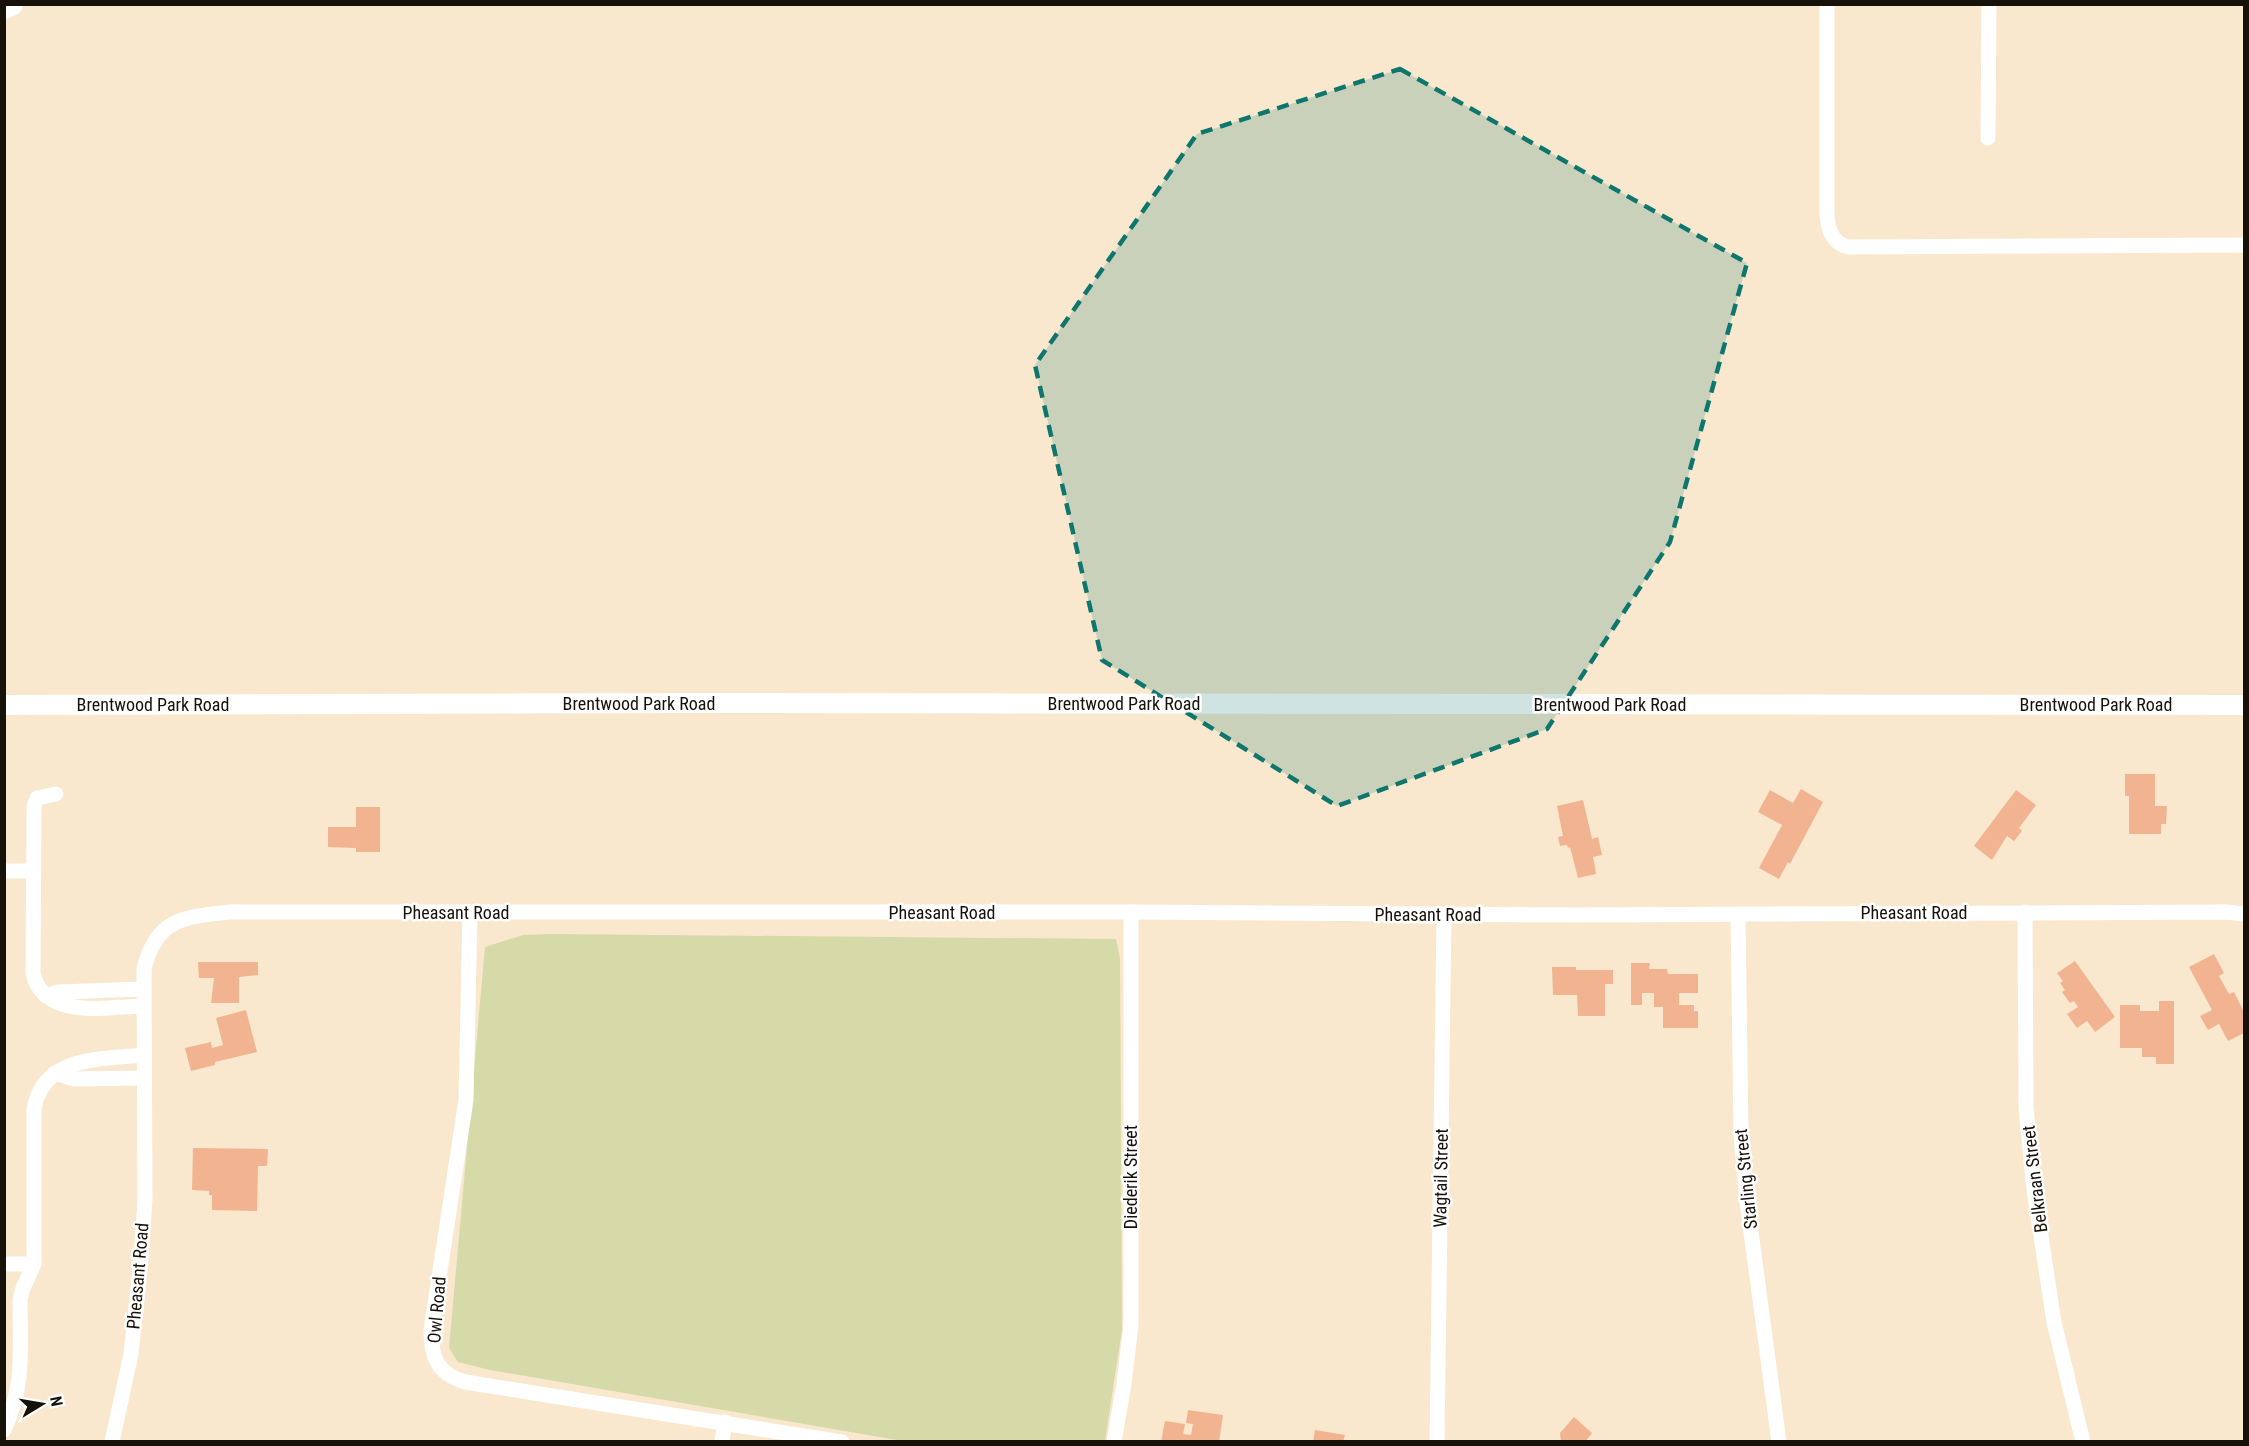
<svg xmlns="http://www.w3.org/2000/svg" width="2249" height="1446" font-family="'Roboto Condensed',sans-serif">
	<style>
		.green { fill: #d5daa8 }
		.building { fill: #f2b390 }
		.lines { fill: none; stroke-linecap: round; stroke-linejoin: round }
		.minor { stroke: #fff; stroke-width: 15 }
		.tertiary { stroke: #fff; stroke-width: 20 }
		.primary { stroke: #fff; stroke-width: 24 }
		.marked { fill: #0f766e; fill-opacity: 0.2; stroke: #0f766e; stroke-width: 4.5; stroke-dasharray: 12 8; stroke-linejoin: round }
		.labels { text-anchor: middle; stroke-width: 5; stroke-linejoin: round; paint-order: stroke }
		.street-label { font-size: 18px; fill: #171209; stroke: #fff }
	</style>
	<rect width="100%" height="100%" fill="#f9e8ce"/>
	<polygon class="green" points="551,934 1116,939 1120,958 1122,1330 1105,1441 903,1441 490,1370 458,1362 449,1348 485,947 523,935"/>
	<g class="building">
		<polygon points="2125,774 2155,774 2155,806 2167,806 2166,824 2161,824 2161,834 2129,834 2129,796 2125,796"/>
		<polygon points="1801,789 1823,802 1790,864 1788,862 1779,879 1759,868 1782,825 1758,812 1770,790 1793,803"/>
		<polygon points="2016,790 2036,805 2019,828 2022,831 2014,841 2007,836 1992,860 1974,846"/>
		<polygon points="1583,800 1592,839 1598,837 1602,855 1593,857 1596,874 1578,878 1570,847 1568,848 1567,845 1560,846 1558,837 1563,836 1557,806"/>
		<polygon points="356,807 380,807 380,852 356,852 356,848 328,847 328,827 356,827"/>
		<polygon points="2214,954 2224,973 2219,976 2229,994 2234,992 2244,1012 2243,1027 2244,1033 2228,1041 2219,1024 2208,1030 2200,1016 2212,1010 2189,967"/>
		<polygon points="2075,961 2115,1017 2095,1032 2087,1021 2077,1028 2067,1014 2078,1007 2074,1001 2070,1003 2062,992 2065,990 2060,983 2063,981 2057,973"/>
		<polygon points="198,962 258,962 258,975 239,977 239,1003 211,1003 214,978 199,978"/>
		<polygon points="1631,963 1650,963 1649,969 1667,969 1668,974 1698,974 1698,993 1679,993 1679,1005 1694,1005 1694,1011 1698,1011 1698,1028 1663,1028 1663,1007 1654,1007 1654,993 1642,993 1642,1005 1631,1005"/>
		<polygon points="1552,967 1576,967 1576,970 1613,970 1613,984 1605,984 1605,1016 1578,1016 1577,995 1553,995"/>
		<polygon points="2159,1001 2174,1001 2174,1064 2156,1064 2156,1057 2142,1057 2142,1048 2120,1048 2120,1005 2140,1005 2140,1011 2159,1011"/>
		<polygon points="246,1010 257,1052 215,1062 215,1065 191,1071 185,1048 211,1042 212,1048 223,1045 216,1018"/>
		<polygon points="193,1148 268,1149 267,1166 258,1166 257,1211 212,1210 212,1195 209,1195 209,1191 192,1190"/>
		<polygon points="1188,1410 1223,1415 1219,1442 1161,1442 1165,1421 1185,1424 1183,1434 1191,1435 1193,1424 1186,1423"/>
		<polygon points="1574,1417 1592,1433 1585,1442 1561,1442 1560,1433"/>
		<polygon points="1315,1430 1345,1435 1343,1442 1313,1442"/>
	</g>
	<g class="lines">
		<g class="minor">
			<path d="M1827 4V217C1829 232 1833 243 1848 247L2244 245"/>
			<polyline points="1988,138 1989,4"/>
			<path d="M56 794 37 798 34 807 33 973C43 1020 107 1007 143 1006"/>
			<polyline points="4,871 33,871"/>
			<polyline points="2025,912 2026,1108 2034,1190 2054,1322 2083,1442"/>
			<path d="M470 913 466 1100 431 1330C431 1358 438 1374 465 1382L842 1442"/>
			<polyline points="1738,914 1741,1135 1747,1202 1779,1442"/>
			<polyline points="46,996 59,992 143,989"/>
			<polyline points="55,1073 74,1079 143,1078"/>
			<polyline points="4,1264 34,1264"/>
			<path d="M4 1430C25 1386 20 1347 20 1300L23 1288 34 1264V1108C45 1055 100 1060 143 1055"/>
			<path d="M112 1442 131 1354 141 1260 145 1200 144 969C156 918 185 917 230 912H1131L1579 915 2226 912 2244 914"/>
			<polyline points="722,1442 725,1422"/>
			<polyline points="1114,1442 1124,1384 1131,1325 1131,912"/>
			<polyline points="1437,1442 1444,915"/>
		</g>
		<polyline class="tertiary" points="4,705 682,703 2244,705"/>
		<polyline class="primary" points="4,7 11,4"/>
	</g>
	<path class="marked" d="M1400 69 1747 263 1670 542 1547 729 1337 806 1102 660 1035 365 1197 134Z"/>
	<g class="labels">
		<g class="street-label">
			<text x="639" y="710">Brentwood Park Road</text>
			<text x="1124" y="710">Brentwood Park Road</text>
			<text x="153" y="711">Brentwood Park Road</text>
			<text x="1610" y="711">Brentwood Park Road</text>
			<text x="2096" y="711">Brentwood Park Road</text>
			<text x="456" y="919">Pheasant Road</text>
			<text x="942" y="919">Pheasant Road</text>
			<text x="1914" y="919">Pheasant Road</text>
			<text x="1428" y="921">Pheasant Road</text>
			<text transform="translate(1131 1177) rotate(-90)" y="6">Diederik Street</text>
			<text transform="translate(1441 1178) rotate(-89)" y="6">Wagtail Street</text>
			<text transform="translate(1746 1179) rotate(-96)" y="6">Starling Street</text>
			<text transform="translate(2035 1179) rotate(-97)" y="6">Belkraan Street</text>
			<text transform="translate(138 1276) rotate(-85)" y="6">Pheasant Road</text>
			<text transform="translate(437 1310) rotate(-85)" y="6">Owl Road</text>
		</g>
	</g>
	<rect width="2249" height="1446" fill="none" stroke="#171209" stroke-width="12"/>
	<g transform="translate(42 1404) rotate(79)" stroke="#ffffff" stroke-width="4.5" paint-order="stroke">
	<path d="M0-4.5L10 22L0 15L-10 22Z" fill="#171209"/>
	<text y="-9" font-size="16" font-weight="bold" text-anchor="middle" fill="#171209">N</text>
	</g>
</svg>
